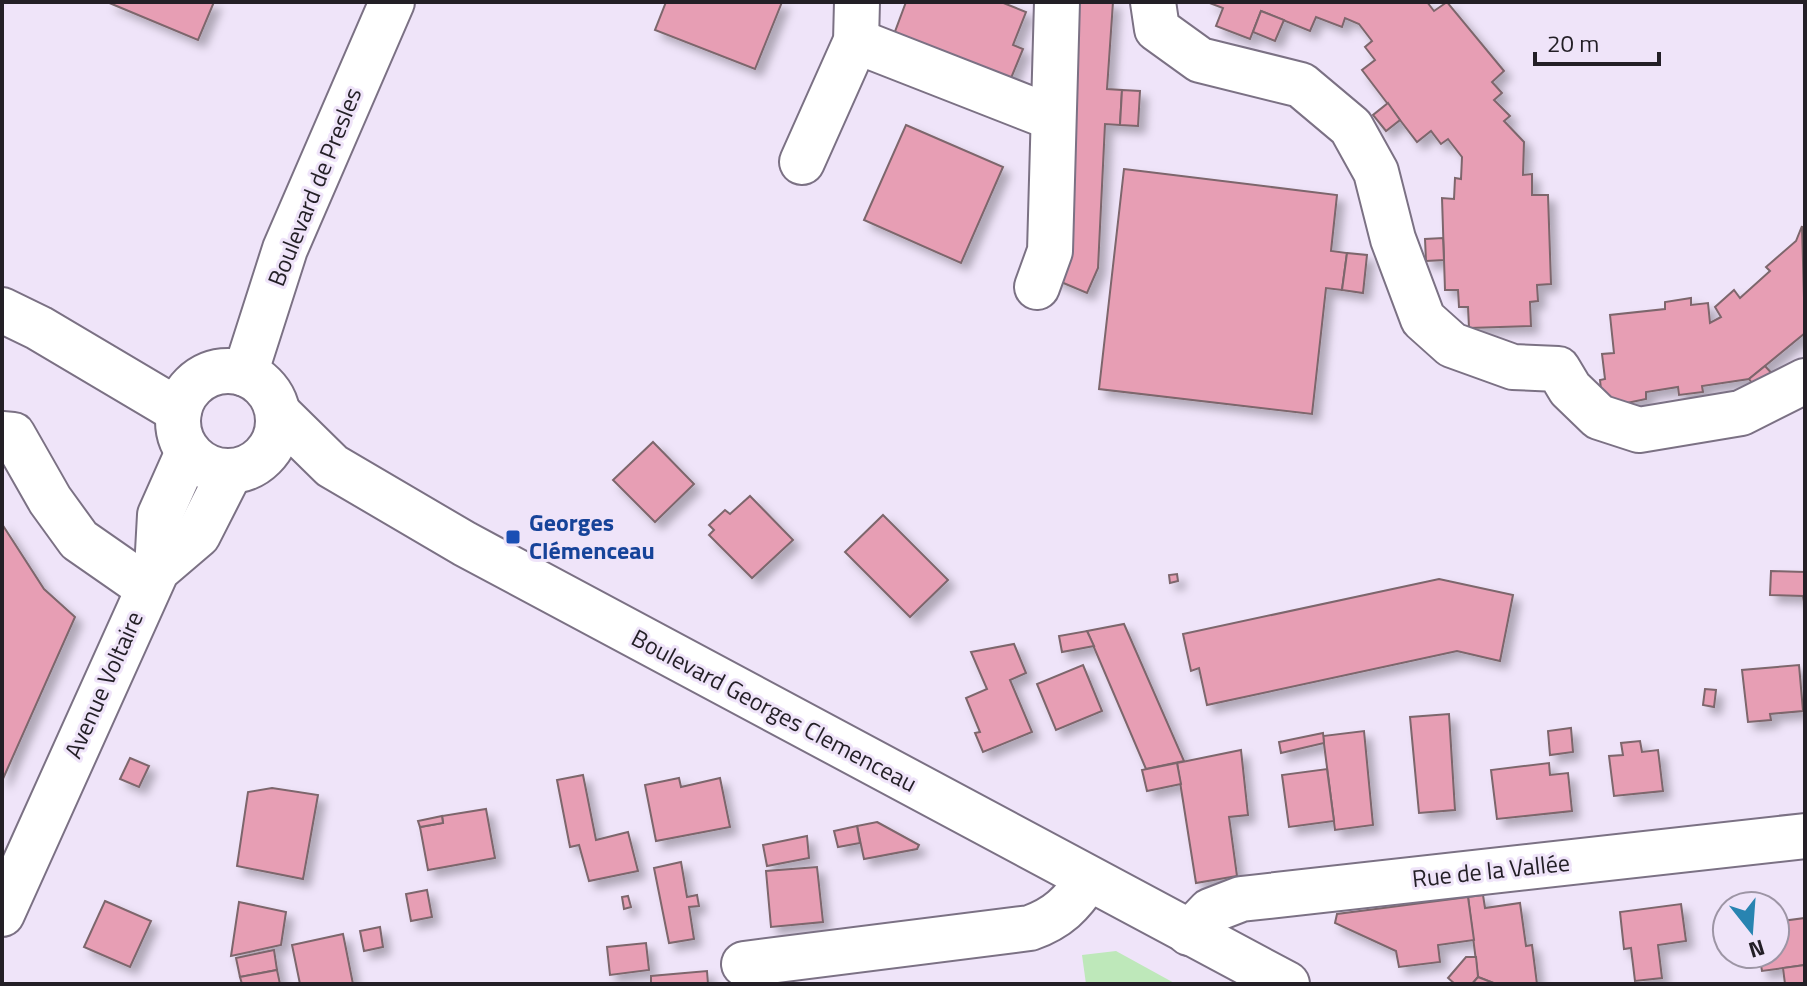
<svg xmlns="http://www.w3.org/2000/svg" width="1807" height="986" font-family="'Titillium Web',sans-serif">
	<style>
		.green { fill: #bee8ba }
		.building { fill: #e79eb4; stroke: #7d666c; stroke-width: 2; filter: url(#shadow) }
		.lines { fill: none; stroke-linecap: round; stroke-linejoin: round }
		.minor-casing { stroke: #7b7184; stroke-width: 48 }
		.major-casing { stroke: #7b7184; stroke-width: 48 }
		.minor { stroke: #fff; stroke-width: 44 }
		.major { stroke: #fff; stroke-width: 44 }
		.transit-dot { fill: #1a4fb4; stroke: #efe4f9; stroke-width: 3 }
		.labels { text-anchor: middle; stroke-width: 6; stroke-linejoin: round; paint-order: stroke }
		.street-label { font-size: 24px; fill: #231f26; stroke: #efe4f9 }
		.transit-label { font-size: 24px; font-weight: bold; fill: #164399; stroke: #efe4f9; text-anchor: start }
	</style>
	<defs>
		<filter id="shadow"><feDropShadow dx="7" dy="7" stdDeviation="4" flood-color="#0004"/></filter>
	</defs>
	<rect width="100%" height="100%" fill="#efe4f9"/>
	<polygon class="green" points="1116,951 1176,984 1086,984 1082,955"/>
	<g class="building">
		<polygon points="107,2 214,2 198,40"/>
		<polygon points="666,2 782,2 755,69 655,30"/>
		<polygon points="906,2 1001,2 1026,12 1013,45 1023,49 1009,83 893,37"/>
		<polygon points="1076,2 1113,2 1107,89 1122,90 1120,125 1105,124 1098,268 1087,293 1054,279"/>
		<polygon points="1207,2 1427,2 1434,11 1447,2 1504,71 1492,82 1502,93 1494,100 1510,116 1504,121 1524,142 1523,175 1532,174 1532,195 1548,195 1551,284 1537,285 1538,301 1530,302 1531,326 1469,328 1468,307 1459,307 1458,290 1445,290 1442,198 1454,199 1455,178 1461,179 1462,157 1448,139 1441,144 1431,131 1417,142 1400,120 1362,70 1375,60 1365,47 1372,41 1359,24 1345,18 1342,27 1316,17 1310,31 1261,11 1250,39 1216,26 1223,8"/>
		<polygon points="1261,11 1284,20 1275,41 1253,32"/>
		<polygon points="1122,90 1140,91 1138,126 1120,125"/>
		<polygon points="1388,103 1400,120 1386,131 1373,115"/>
		<polygon points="906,125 1003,167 961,263 864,220"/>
		<polygon points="1124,169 1337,195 1331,251 1347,253 1342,290 1326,288 1312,414 1099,389"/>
		<polygon points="1802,226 1805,333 1749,379 1702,386 1703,392 1679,395 1678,387 1646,392 1646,399 1603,408 1600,380 1605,379 1602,354 1614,353 1610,315 1665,309 1665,302 1691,298 1691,305 1708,303 1710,323 1721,317 1715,307 1734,290 1740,298 1770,271 1766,267 1796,241"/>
		<polygon points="1443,238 1444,260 1426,261 1425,239"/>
		<polygon points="1347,253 1367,255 1363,293 1342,290"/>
		<polygon points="1765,366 1776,378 1759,392 1749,379"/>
		<polygon points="653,442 694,484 655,522 613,480"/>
		<polygon points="750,496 793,540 752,578 709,535 714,530 709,525 725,510 730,514"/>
		<polygon points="883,515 948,580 910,617 845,552"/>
		<polygon points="2,524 44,589 75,617 2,781"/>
		<polygon points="1771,571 1805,572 1805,608 1803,596 1770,595"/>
		<polygon points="1177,574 1178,581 1170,583 1169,575"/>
		<polygon points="1439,579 1513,595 1500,661 1457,651 1207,705 1199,668 1191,671 1183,634"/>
		<polygon points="1124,624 1184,761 1146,769 1087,631"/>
		<polygon points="1087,631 1094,646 1062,652 1059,636"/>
		<polygon points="1014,644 1026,673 1010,680 1032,732 983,752 975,733 980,732 966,698 987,689 971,652"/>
		<polygon points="1083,665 1102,711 1056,730 1037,684"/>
		<polygon points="1799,665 1803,711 1770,714 1771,720 1748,722 1742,670"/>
		<polygon points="1705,689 1716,690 1714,707 1703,705"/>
		<polygon points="1449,714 1455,810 1419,813 1410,717"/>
		<polygon points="1571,728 1573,752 1550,755 1548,731"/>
		<polygon points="1364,731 1373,825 1335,830 1323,736"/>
		<polygon points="1323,733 1324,743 1281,753 1279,742"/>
		<polygon points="1640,741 1642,752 1658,750 1663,791 1614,796 1609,756 1623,755 1621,743"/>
		<polygon points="1241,750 1248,815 1229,817 1237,876 1196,883 1177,763"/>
		<polygon points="130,758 149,766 139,787 120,779"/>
		<polygon points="1177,763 1181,784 1147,791 1142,770"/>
		<polygon points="1549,763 1550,775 1568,773 1572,811 1497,819 1491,770"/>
		<polygon points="1327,769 1334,821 1289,827 1282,775"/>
		<polygon points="583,775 596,840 628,832 638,871 589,881 579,845 570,847 557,780"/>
		<polygon points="679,778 681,787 720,778 730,827 656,841 645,785"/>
		<polygon points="272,788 318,795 303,879 237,866 248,792"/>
		<polygon points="486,809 495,858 428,870 420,827 443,823 442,816"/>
		<polygon points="442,816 443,823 420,827 418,821"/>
		<polygon points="877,822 919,845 917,849 864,859 857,826"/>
		<polygon points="857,826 860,843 838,847 834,831"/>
		<polygon points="807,836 809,858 767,866 763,845"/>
		<polygon points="681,862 687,897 697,895 699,906 689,907 694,939 669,943 654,868"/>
		<polygon points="817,867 823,922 771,927 766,871"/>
		<polygon points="427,890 432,917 411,921 406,894"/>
		<polygon points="1483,895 1485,908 1520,903 1526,946 1532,945 1537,984 1496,984 1478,977 1468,897"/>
		<polygon points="628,896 631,907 624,909 622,897"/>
		<polygon points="1468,897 1474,940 1438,945 1440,962 1399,967 1396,951 1335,923 1337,914"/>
		<polygon points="105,901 151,921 130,967 84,947"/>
		<polygon points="239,902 286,912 281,945 231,956"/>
		<polygon points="1681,904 1686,941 1658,945 1662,978 1635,981 1631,948 1624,949 1620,912"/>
		<polygon points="1805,918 1805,965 1762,971 1759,954 1775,954 1775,922"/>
		<polygon points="380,927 383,947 364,951 360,931"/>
		<polygon points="343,934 353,984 300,984 292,945"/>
		<polygon points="646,943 649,970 610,975 607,947"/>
		<polygon points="274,950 277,970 240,977 236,958"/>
		<polygon points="1466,957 1476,957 1478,977 1472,984 1455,984 1448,978"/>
		<polygon points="1805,965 1805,984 1785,984 1783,968"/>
		<polygon points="277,970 280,984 242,984 240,977"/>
		<polygon points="707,971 708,984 651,984 651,976"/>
		<polygon points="1478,977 1496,984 1472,984"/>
	</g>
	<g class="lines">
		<defs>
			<g id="minor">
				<polyline points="1153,2 1157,29 1200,60 1301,85 1351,127 1376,172 1393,239 1423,319 1452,345 1513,367 1558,369 1570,389 1599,417 1639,430 1741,413 1805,381"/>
				<polyline points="856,41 1053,118"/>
				<polyline points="802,162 856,41 857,2"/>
				<polyline points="1037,287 1050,251 1057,2"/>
				<polyline points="245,374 285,249 392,2"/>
				<polyline points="2,434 13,435 50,500 79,540 148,588"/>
				<polyline points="157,570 160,515 188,452"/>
				<polyline points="2,914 157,570 198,535 230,472"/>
				<polyline points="1189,933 1210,911 1241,899 1805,836"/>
				<path d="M744 964 1030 928C1058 918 1072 904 1088 879"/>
			</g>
			<g id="major">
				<polyline points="2,310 39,328 179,411"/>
				<circle cx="228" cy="421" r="50"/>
				<polyline points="278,413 332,466 465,544 1287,984"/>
			</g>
		</defs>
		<use href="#minor" class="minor-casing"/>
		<use href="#major" class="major-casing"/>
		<use href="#minor" class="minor"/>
		<use href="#major" class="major"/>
	</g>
	<rect class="transit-dot" x="505" y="529" width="16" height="16" rx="4"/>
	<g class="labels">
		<g class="street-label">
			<text transform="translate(315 187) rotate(-68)" y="8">Boulevard de Presles</text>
			<text transform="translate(104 685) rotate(-66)" y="8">Avenue Voltaire</text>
			<text transform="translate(774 711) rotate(28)" y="8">Boulevard Georges Clemenceau</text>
			<text transform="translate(1491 871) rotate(-6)" y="8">Rue de la Vallée</text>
		</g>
		<g class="transit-label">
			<text x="529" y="531">Georges<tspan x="529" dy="28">Clémenceau</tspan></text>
		</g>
	</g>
	<rect width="1807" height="986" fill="none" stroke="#231f26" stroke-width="8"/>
	<g transform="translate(1751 930) rotate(163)"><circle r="38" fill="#efe4f9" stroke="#9d95a5" stroke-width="2"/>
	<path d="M0-6L14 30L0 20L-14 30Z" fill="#2884b1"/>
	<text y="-12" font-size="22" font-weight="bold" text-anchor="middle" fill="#231f26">N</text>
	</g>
	<path d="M1535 52v12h124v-12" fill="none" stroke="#231f26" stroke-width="4"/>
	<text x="1547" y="52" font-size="24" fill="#231f26" stroke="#efe4f9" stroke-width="6" paint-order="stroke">20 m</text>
</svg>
